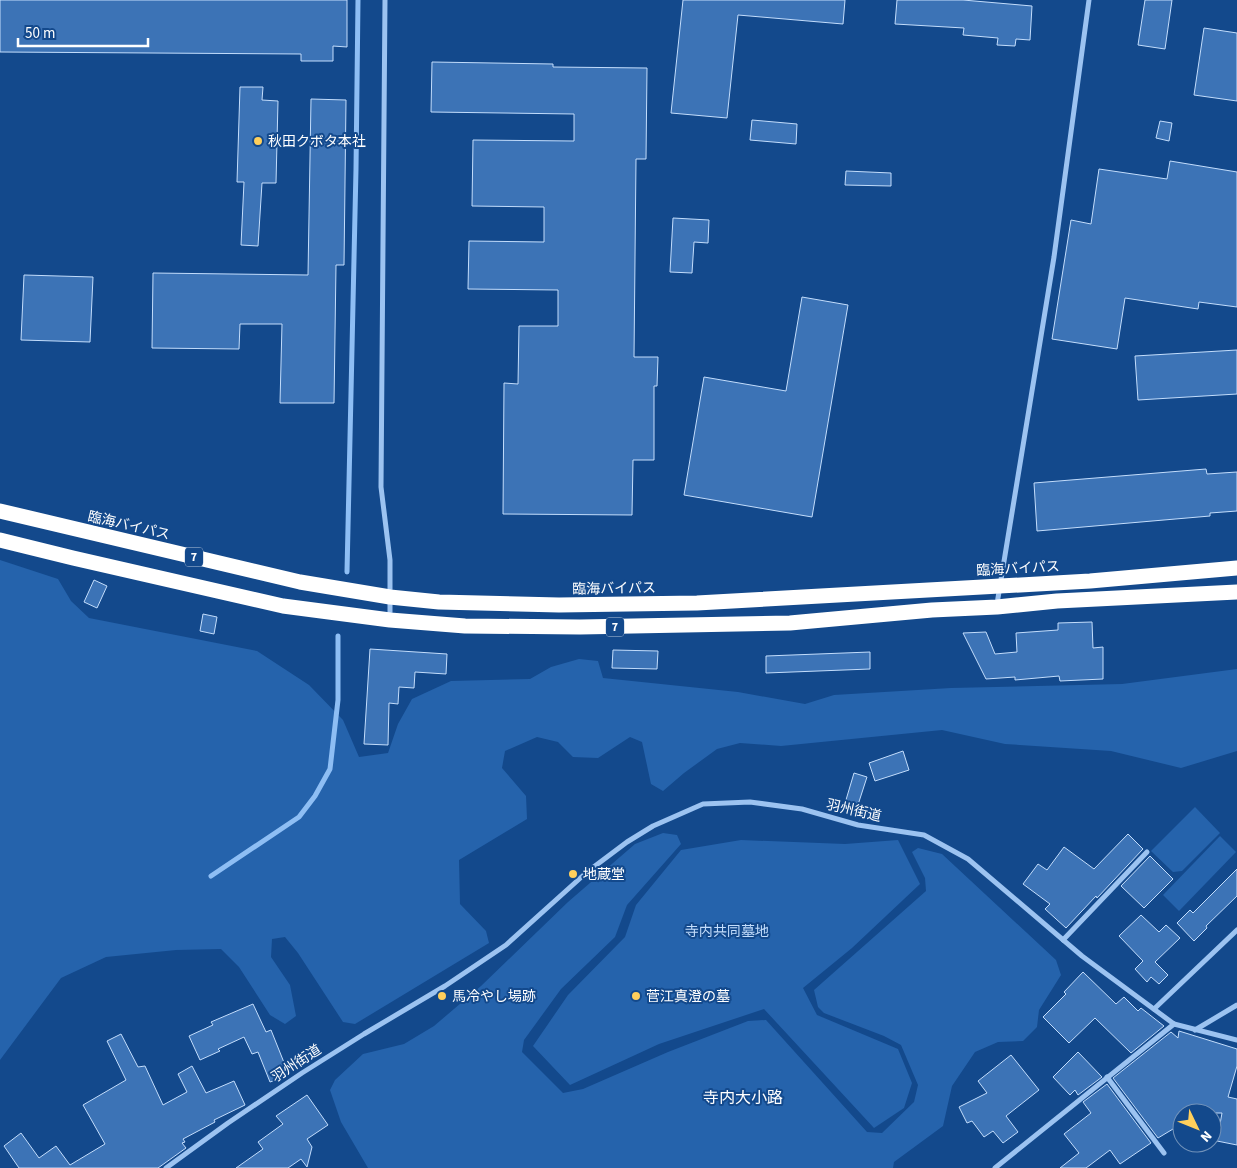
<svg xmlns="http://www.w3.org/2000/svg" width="1237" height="1168" font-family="'Source Sans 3','Noto Sans JP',sans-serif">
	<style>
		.green { fill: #2563ac }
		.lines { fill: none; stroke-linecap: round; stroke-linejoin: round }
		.stream { stroke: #8ebef4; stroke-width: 5 }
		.building { fill: #3c73b6; stroke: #c3ddfc }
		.street { stroke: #9cc3f1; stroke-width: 5 }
		.highway { stroke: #fff; stroke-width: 15 }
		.poi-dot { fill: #ffcf5c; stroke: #13498c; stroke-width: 2 }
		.labels { text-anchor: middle; stroke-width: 4; stroke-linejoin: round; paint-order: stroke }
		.shield { fill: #13498c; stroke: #b8c8dc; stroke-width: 1 }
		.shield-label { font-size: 12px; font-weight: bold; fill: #fff }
		.poi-label { font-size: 14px; fill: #fff; stroke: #13498c; text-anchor: start }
		.street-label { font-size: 14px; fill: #fff; stroke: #13498c }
		.park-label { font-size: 14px; fill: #c3ddfc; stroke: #13498c }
		.quarter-label { font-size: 16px; fill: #fff; stroke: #13498c }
	</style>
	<rect width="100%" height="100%" fill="#13498c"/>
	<g class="green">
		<polygon points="0,560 58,579 71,601 89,618 257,651 309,685 343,720 359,757 388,753 398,724 412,699 451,681 530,679 551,667 579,659 598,661 603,678 738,692 805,704 834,695 951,688 1122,684 1237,669 1237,751 1181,768 1111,751 1005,744 942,730 781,746 740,743 717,749 684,773 663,791 651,784 642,742 630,737 598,758 573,757 558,742 537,737 505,751 502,768 526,796 527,819 459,860 460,904 486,931 489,943 355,1024 343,1022 298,953 285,937 272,939 271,957 290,985 296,1016 285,1024 270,1015 239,967 221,949 176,950 106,957 61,978 0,1060"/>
		<polygon points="1195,807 1220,833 1182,871 1173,872 1151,851"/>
		<polygon points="663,833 677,835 681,844 627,905 615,937 561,989 524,1040 522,1052 563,1093 583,1089 668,1052 748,1021 766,1020 867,1132 882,1133 914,1102 918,1085 901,1045 884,1036 824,1013 818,1007 814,990 926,891 925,878 912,852 918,848 942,854 1056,960 1061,975 1039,1010 1037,1027 1023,1041 998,1042 975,1052 952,1086 943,1126 894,1162 893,1168 368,1168 341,1122 330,1090 335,1080 363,1054 404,1044 434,1026 481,986 568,902 635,844"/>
		<polygon points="1220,836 1236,852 1179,911 1163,895"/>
		<polygon points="741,840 845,844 898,840 920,884 852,948 803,988 817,1015 898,1049 912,1083 904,1108 874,1128 764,1009 659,1044 570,1085 533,1046 568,995 625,937 636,905 681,850"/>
	</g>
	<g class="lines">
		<g class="stream">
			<polyline points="347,572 356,169 358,0"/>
			<polyline points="211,876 299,817 315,796 330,769 338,700 338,636"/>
		</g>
	</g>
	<g class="building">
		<polygon points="0,0 347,0 347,47 333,46 333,61 301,61 301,54 0,52"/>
		<polygon points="683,0 845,0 843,24 738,15 727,118 671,113"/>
		<polygon points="897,0 963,0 1032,6 1030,40 1016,39 1015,46 997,45 998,38 963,35 964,28 895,24"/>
		<polygon points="1145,0 1172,0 1165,49 1138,45"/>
		<polygon points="1204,28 1237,33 1237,101 1194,95"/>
		<polygon points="432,62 553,64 553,67 647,68 646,159 636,159 634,357 658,357 657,386 654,386 654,460 633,460 632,515 503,514 504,383 518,384 519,326 558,326 558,290 468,289 469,241 544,242 544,207 472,206 473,140 574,141 574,114 431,112"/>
		<polygon points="240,87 263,87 262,100 278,101 276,183 262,183 258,246 241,245 244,182 237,182"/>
		<polygon points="311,99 346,100 344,265 336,265 334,403 280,403 282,324 240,324 239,349 152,348 153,273 308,275"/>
		<polygon points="752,120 797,124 796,144 750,140"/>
		<polygon points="1160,121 1172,123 1169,141 1156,138"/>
		<polygon points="1170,161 1237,172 1237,307 1199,302 1198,309 1125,298 1117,349 1052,339 1071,220 1091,224 1099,169 1167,179"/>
		<polygon points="846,171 891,173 891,186 845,185"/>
		<polygon points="673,218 709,220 708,243 694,242 692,273 670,272"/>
		<polygon points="24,275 93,277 90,342 21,340"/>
		<polygon points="802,297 848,305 812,517 684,495 704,377 786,391"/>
		<polygon points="1237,350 1237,394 1138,400 1135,356"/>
		<polygon points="1206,469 1207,474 1237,472 1237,511 1210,513 1210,516 1037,531 1034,483"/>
		<polygon points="94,580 107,586 97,608 84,602"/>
		<polygon points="203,614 217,617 214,634 200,631"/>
		<polygon points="1092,622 1093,648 1103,647 1103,679 1060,681 1059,676 1015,680 1015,677 986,679 963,633 986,632 995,654 1017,652 1016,633 1058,630 1058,623"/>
		<polygon points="370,649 447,654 446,674 415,672 414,688 399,687 398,704 389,703 388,745 364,744"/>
		<polygon points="613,650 658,651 657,669 612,668"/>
		<polygon points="870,652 870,669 766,673 766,656"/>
		<polygon points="903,751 909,770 875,781 869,763"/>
		<polygon points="854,773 867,777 855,814 843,810"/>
		<polygon points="1128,834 1143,849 1097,898 1096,896 1066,928 1045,909 1050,904 1023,884 1038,864 1047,870 1064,847 1094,869"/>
		<polygon points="1150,856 1173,879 1144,908 1121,886"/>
		<polygon points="1237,869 1237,896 1206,926 1207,928 1194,941 1177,923 1190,910 1193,913"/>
		<polygon points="1141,915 1159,932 1166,925 1180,938 1155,962 1168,975 1159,984 1151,977 1147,982 1135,969 1143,961 1119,936"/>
		<polygon points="1083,972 1116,1004 1124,997 1138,1011 1141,1008 1164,1026 1131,1053 1095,1018 1069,1043 1043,1017 1066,994 1064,992"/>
		<polygon points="253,1004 266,1032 271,1030 289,1075 270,1082 258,1052 252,1054 244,1037 218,1049 220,1051 200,1060 189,1036 213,1025 211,1022"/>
		<polygon points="1179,1031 1237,1049 1237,1066 1228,1097 1237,1099 1237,1145 1217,1141 1222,1113 1182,1113 1182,1128 1173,1129 1158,1138 1113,1078 1171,1032 1178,1038"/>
		<polygon points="121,1034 138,1067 145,1066 163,1105 187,1092 178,1074 192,1066 206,1093 234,1081 245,1105 214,1120 215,1122 183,1139 185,1142 182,1143 186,1148 158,1168 19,1168 4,1146 21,1133 39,1158 56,1146 70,1165 105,1144 83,1105 126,1080 107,1041"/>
		<polygon points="1078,1052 1102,1077 1078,1095 1075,1090 1070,1095 1053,1077"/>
		<polygon points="1011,1055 1039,1090 1006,1116 1018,1132 1003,1143 993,1131 984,1137 972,1121 967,1123 959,1107 987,1093 978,1081"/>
		<polygon points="1107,1084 1151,1143 1120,1164 1110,1150 1086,1168 1060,1168 1079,1153 1064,1134 1091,1113 1083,1102"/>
		<polygon points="307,1095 328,1125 307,1139 312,1147 307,1167 301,1159 288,1168 236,1168 263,1149 258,1142 283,1124 276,1116"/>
	</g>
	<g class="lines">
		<g class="street">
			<polyline points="385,0 381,487 390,560 390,617"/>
			<polyline points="997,604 1054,257 1089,0"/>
			<polyline points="1063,940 1147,852"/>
			<polyline points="1154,1009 1237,930"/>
			<polyline points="1195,1030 1237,1005"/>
			<polyline points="1107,1077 1164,1153"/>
			<polyline points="166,1168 228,1123 302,1073 364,1034 445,986 506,945 587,872 627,842 653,826 703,804 750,802 802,809 858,825 924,835 968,859 1082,956 1174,1024 1237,1040"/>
			<polyline points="995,1168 1174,1024"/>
		</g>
		<g class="highway">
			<polyline points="0,511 300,582 390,597 439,602 559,605 697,603 1090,581 1237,568"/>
			<polyline points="0,540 73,558 283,606 390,620 465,626 580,627 790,623 932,610 997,607 1057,601 1237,592"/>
		</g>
	</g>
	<g class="poi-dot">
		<circle cx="258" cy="141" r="5"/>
		<circle cx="573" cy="874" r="5"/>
		<circle cx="442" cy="996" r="5"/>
		<circle cx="636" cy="996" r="5"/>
	</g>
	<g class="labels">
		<g class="shield">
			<rect x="185" y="547.5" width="18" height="19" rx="4"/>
			<rect x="606" y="617.5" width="18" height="19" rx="4"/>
		</g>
		<g class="shield-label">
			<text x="194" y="561">7</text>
			<text x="615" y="631">7</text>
		</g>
		<g class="poi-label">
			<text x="268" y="146">秋田クボタ本社</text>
			<text x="583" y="879">地蔵堂</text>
			<text x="452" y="1001">馬冷やし場跡</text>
			<text x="646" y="1001">菅江真澄の墓</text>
		</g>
		<g class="street-label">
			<text transform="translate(129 525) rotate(13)" y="5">臨海バイパス</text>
			<text transform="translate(1018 568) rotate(-3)" y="5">臨海バイパス</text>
			<text transform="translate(614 588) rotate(-1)" y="5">臨海バイパス</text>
			<text transform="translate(854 810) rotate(13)" y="5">羽州街道</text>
			<text transform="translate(296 1063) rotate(-33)" y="5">羽州街道</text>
		</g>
		<g class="park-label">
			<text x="727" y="936">寺内共同墓地</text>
		</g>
		<g class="quarter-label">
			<text x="743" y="1103">寺内大小路</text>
		</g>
	</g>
	<g transform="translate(1197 1128) rotate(133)"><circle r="24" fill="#13498c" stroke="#7192ba"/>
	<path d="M0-4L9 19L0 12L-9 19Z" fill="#ffcf5c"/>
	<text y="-8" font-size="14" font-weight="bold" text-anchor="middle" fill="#ffffff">N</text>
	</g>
	<path d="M18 38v8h130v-8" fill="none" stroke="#ffffff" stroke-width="2.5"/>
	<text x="25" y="38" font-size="15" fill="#ffffff" stroke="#13498c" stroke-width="4" paint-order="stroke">50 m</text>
</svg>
